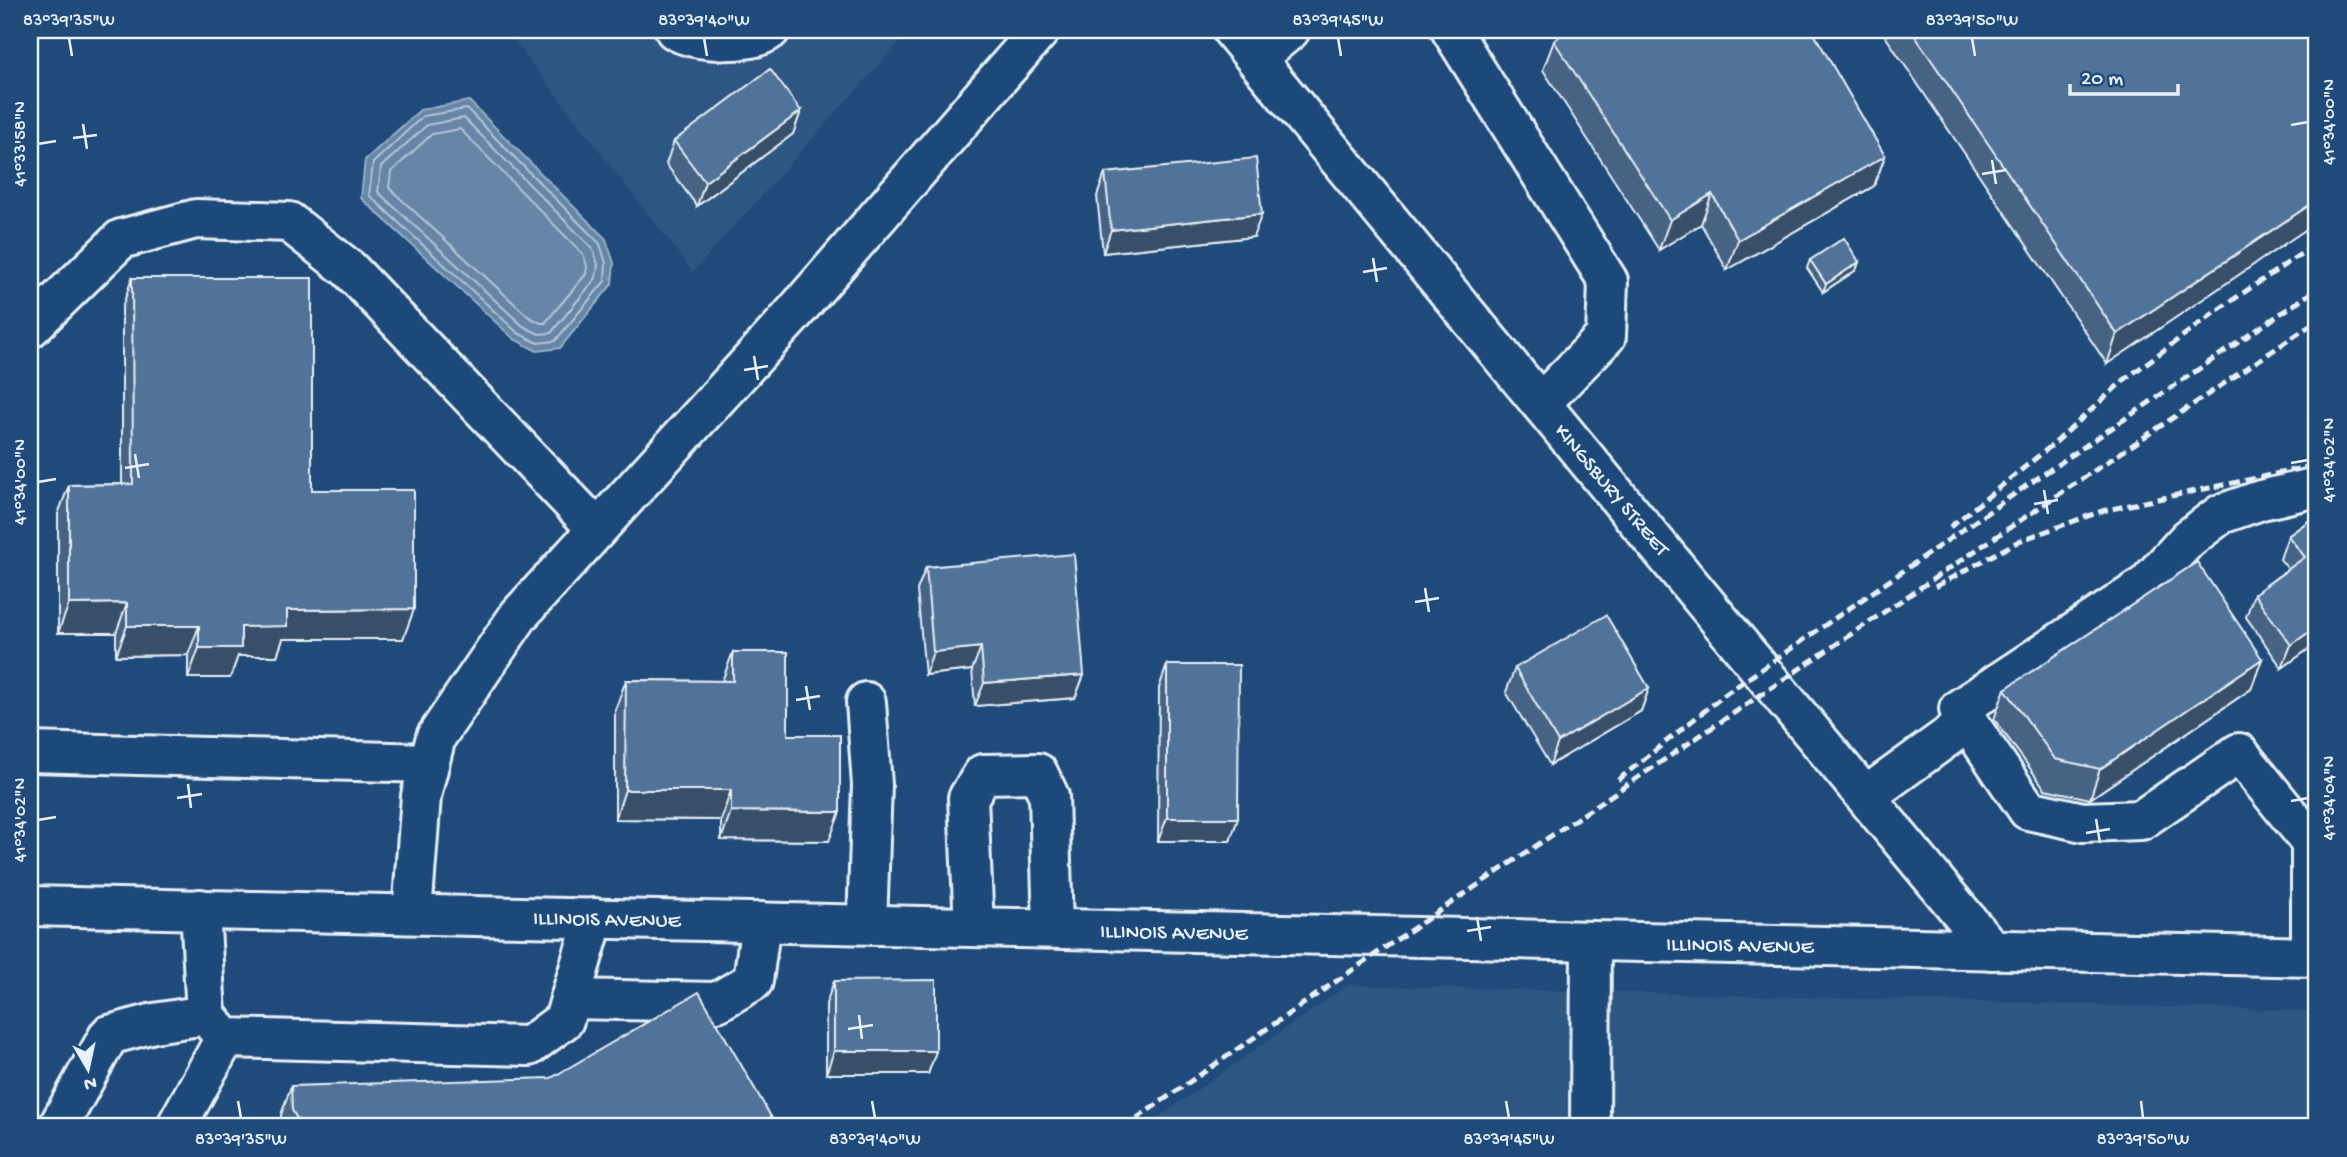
<svg xmlns="http://www.w3.org/2000/svg" width="2347" height="1157" font-family="'Gochi Hand',sans-serif">
	<style>
		.built { fill: #2e5683 }
		.water { fill: #6685a7; stroke: #9ab0c7; stroke-width: 2 }
		.lines { fill: none; stroke-linecap: round; stroke-linejoin: round }
		.shore { stroke: #b4c6d8; stroke-width: 2 }
		.minor-casing { stroke: #e8f1f8; stroke-width: 44 }
		.major-casing { stroke: #e8f1f8; stroke-width: 44 }
		.minor { stroke: #1f4a7a; stroke-width: 38 }
		.major { stroke: #1f4a7a; stroke-width: 38 }
		.rail { stroke: #e8f1f8; stroke-width: 5; stroke-dasharray: 10 5; stroke-linecap: butt }
		.wall { fill: #466384; stroke: #e8f1f8; stroke-width: 2 }
		.shaded-wall { fill: #39506b; stroke: #e8f1f8; stroke-width: 2 }
		.building { fill: #517399; stroke: #e8f1f8; stroke-width: 2 }
		.ticks { fill: none; stroke: #e8f1f8; stroke-width: 2.5 }
		.labels { text-anchor: middle; stroke-width: 5; stroke-linejoin: round; paint-order: stroke }
		.street-label { font-size: 21px; fill: #e8f1f8; stroke: #1f4a7a }
		.neatline { fill: none; stroke: #e8f1f8; stroke-width: 2.5 }
		.ticks-label { font-size: 18px; text-anchor: middle; fill: #e8f1f8 }
	</style>
	<rect width="100%" height="100%" fill="#1f4a7a"/>
	<filter id="ink" filterUnits="userSpaceOnUse"><feTurbulence type="fractalNoise" baseFrequency=".0143" numOctaves="2"/><feDisplacementMap in="SourceGraphic" scale="14" xChannelSelector="R" yChannelSelector="G"/><feConvolveMatrix kernelMatrix="1 2 1 2 8 2 1 2 1" color-interpolation-filters="sRGB"/></filter>
	<g filter="url(#ink)">
		<g class="built">
			<polygon points="506,30 910,30 693,272"/>
			<polygon points="1348,985 2317,1011 2317,1127 1144,1127"/>
		</g>
		<polygon class="water" points="469,101 606,239 614,263 612,284 560,348 537,351 514,339 361,198 365,160 420,110"/>
		<g class="lines">
			<g class="shore">
				<polygon points="467,109 600,244 606,263 605,281 555,341 538,343 518,333 369,195 373,163 423,116"/>
				<polygon points="464,118 592,248 598,264 596,278 551,333 539,334 523,326 378,192 381,167 427,125"/>
				<polygon points="460,129 583,254 587,266 586,274 545,323 541,323 529,317 389,188 391,172 432,134"/>
			</g>
			<defs>
				<g id="minor">
					<path d="M675 30C695 42 751 45 770 30"/>
					<polyline points="1232,30 1992,950"/>
					<polyline points="1451,30 1608,281 1606,336 1541,403"/>
					<polyline points="1256,58 1290,30"/>
					<polyline points="30,328 121,239 196,219 289,222 349,269 597,529"/>
					<polyline points="866,702 872,785 867,924"/>
					<polyline points="1968,722 1959,709 2145,586 2188,539 2221,514 2261,500 2317,487"/>
					<polyline points="30,752 429,763"/>
					<polyline points="1866,796 1968,722 2028,810 2083,822 2141,820 2239,753 2311,842 2311,957"/>
					<polyline points="200,909 206,1015 225,1038 529,1046 564,1020 594,918"/>
					<polyline points="412,914 421,796 436,737 519,615 789,319 1040,30"/>
					<polyline points="974,927 968,798 983,774 1038,773 1049,796 1053,928"/>
					<polyline points="570,999 717,1002 753,981 761,922"/>
					<polyline points="58,1127 109,1035 154,1023 206,1015"/>
					<polyline points="176,1127 225,1038"/>
					<polyline points="1590,1127 1591,941"/>
				</g>
				<polyline id="major" points="30,906 2317,957"/>
			</defs>
			<use href="#minor" class="minor-casing"/>
			<use href="#major" class="major-casing"/>
			<use href="#minor" class="minor"/>
			<use href="#major" class="major"/>
			<g class="rail">
				<polyline points="1950,527 2056,442 2124,380 2215,312 2317,243"/>
				<polyline points="1935,587 2019,541 2102,511 2317,465"/>
				<polyline points="1618,780 1727,693 2023,488 2317,289"/>
				<polyline points="1124,1127 1402,936 2317,321"/>
			</g>
		</g>
		<g class="wall">
			<polygon points="1881,30 2317,30 2107,364"/>
			<polygon points="1554,41 1885,156 1874,186 1727,270 1701,224 1659,250 1543,70"/>
			<polygon points="801,111 793,134 697,206 666,164 674,141"/>
			<polygon points="1105,173 1253,237 1103,253 1097,196"/>
			<polygon points="1810,260 1859,262 1856,270 1823,292 1807,268"/>
			<polygon points="132,278 414,609 403,639 283,639 277,656 238,656 230,678 188,678 188,655 116,656 116,633 58,633 58,514 69,485 122,484 122,308"/>
			<polygon points="2317,515 2317,643 2282,668 2246,617 2254,594 2288,569 2280,559 2288,536"/>
			<polygon points="926,567 1084,675 1075,698 975,706 972,670 925,675 917,590"/>
			<polygon points="733,652 788,735 829,841 721,840 721,820 615,819 615,710 626,680 722,681"/>
			<polygon points="2262,659 2251,689 2090,799 2045,789 1994,719 2005,689"/>
			<polygon points="1167,665 1238,818 1230,841 1158,841 1159,688"/>
			<polygon points="1515,668 1649,688 1641,711 1550,765 1506,692"/>
			<polygon points="834,981 936,1051 928,1074 826,1074 826,1004"/>
			<polygon points="291,1086 777,1127 281,1127 281,1115"/>
		</g>
		<g class="shaded-wall">
			<polygon points="801,111 793,134 697,206 705,182"/>
			<polygon points="1885,156 1874,186 1727,270 1738,240"/>
			<polygon points="1712,194 1701,224 1659,250 1670,220"/>
			<polygon points="2317,200 2317,222 2107,364 2117,334"/>
			<polygon points="1262,214 1253,237 1103,253 1111,230"/>
			<polygon points="1859,262 1856,270 1823,292 1826,284"/>
			<polygon points="127,603 116,633 58,633 69,604"/>
			<polygon points="414,609 403,639 283,639 277,656 238,656 230,678 188,678 199,648 241,627 287,610"/>
			<polygon points="127,626 199,626 188,655 116,656"/>
			<polygon points="2317,626 2317,643 2282,668 2291,645"/>
			<polygon points="981,647 972,670 925,675 933,652"/>
			<polygon points="2262,659 2251,689 2090,799 2100,769"/>
			<polygon points="1084,675 1075,698 975,706 984,683"/>
			<polygon points="1649,688 1641,711 1550,765 1558,742"/>
			<polygon points="625,790 731,790 721,820 615,819"/>
			<polygon points="731,811 840,812 829,841 721,840"/>
			<polygon points="1167,818 1238,818 1230,841 1158,841"/>
			<polygon points="834,1051 936,1051 928,1074 826,1074"/>
		</g>
		<g class="building">
			<polygon points="1566,30 1812,30 1885,156 1738,240 1712,194 1670,220 1554,41"/>
			<polygon points="1911,30 2317,30 2317,200 2117,334"/>
			<polygon points="770,69 801,111 705,182 674,141"/>
			<polygon points="1256,158 1262,214 1111,230 1105,173"/>
			<polygon points="1844,238 1859,262 1826,284 1810,260"/>
			<polygon points="132,278 312,278 312,490 414,490 414,609 287,610 287,626 241,627 241,648 199,648 199,626 127,626 127,603 69,604 69,485 133,484"/>
			<polygon points="2317,515 2317,626 2291,645 2254,594 2305,557 2288,536"/>
			<polygon points="1074,554 1084,675 984,683 981,647 933,652 926,567"/>
			<polygon points="2197,562 2262,659 2100,769 2055,759 2005,689"/>
			<polygon points="1606,615 1649,688 1558,742 1515,668"/>
			<polygon points="733,652 788,652 788,735 840,735 840,812 731,811 731,790 625,790 626,680 733,681"/>
			<polygon points="1167,665 1239,665 1238,818 1167,818"/>
			<polygon points="936,980 936,1051 834,1051 834,981"/>
			<polygon points="699,992 777,1127 298,1127 297,1119 292,1110 291,1086 551,1078"/>
		</g>
	</g>
	<path class="ticks" d="M69 38 72 56M704 38 707 56M1338 38 1341 56M1972 38 1975 56M83 124 87 149M2291 125 2308 122M73 138 97 135M38 144 56 141M1992 160 1996 184M1982 174 2006 170M1373 258 1377 282M1363 272 1387 268M754 356 758 380M744 370 768 366M135 454 139 478M2291 463 2308 460M125 468 149 464M38 482 56 479M2044 490 2048 514M2034 504 2058 500M1425 588 1429 612M1415 602 1439 598M806 686 810 710M796 700 820 696M188 784 191 808M177 798 202 794M2291 801 2308 798M2096 819 2100 843M38 820 56 817M2086 833 2110 829M1477 917 1481 941M1467 931 1491 927M859 1015 862 1039M848 1029 873 1025M238 1101 241 1118M872 1101 875 1118M1506 1101 1509 1118M2141 1101 2143 1118"/>
	<g class="labels">
		<g class="street-label">
			<text transform="translate(1613 489) rotate(50)" y="7">KINGSBURY STREET</text>
			<text transform="translate(607 918) rotate(1)" y="7">ILLINOIS AVENUE</text>
			<text transform="translate(1174 931) rotate(1)" y="7">ILLINOIS AVENUE</text>
			<text transform="translate(1740 944) rotate(1)" y="7">ILLINOIS AVENUE</text>
		</g>
	</g>
	<rect width="2347" height="1157" fill="none" stroke="#1f4a7a" stroke-width="77"/>
	<g transform="translate(88 1069) rotate(171)" stroke="#1f4a7a" stroke-width="5" paint-order="stroke">
	<path d="M0-5L12 26L0 18L-12 26Z" fill="#e8f1f8"/>
	<text y="-10" font-size="19" font-weight="bold" text-anchor="middle" fill="#e8f1f8">N</text>
	</g>
	<path d="M2070 84v10h108v-10" fill="none" stroke="#e8f1f8" stroke-width="3.5"/>
	<text x="2081" y="84" font-size="21" fill="#e8f1f8" stroke="#1f4a7a" stroke-width="5" paint-order="stroke">20 m</text>
	<rect x="38" y="38" width="2270" height="1080" class="neatline"/>
	<g class="ticks-label">
		<text x="69" y="25">83°39'35"W</text>
		<text x="704" y="25">83°39'40"W</text>
		<text x="1338" y="25">83°39'45"W</text>
		<text x="1972" y="25">83°39'50"W</text>
		<text transform="translate(2328 122) rotate(-90)" y="6">41°34'00"N</text>
		<text transform="translate(19 144) rotate(-90)" y="6">41°33'58"N</text>
		<text transform="translate(2328 460) rotate(-90)" y="6">41°34'02"N</text>
		<text transform="translate(19 482) rotate(-90)" y="6">41°34'00"N</text>
		<text transform="translate(2328 798) rotate(-90)" y="6">41°34'04"N</text>
		<text transform="translate(19 820) rotate(-90)" y="6">41°34'02"N</text>
		<text x="241" y="1144">83°39'35"W</text>
		<text x="875" y="1144">83°39'40"W</text>
		<text x="1509" y="1144">83°39'45"W</text>
		<text x="2143" y="1144">83°39'50"W</text>
	</g>
</svg>
